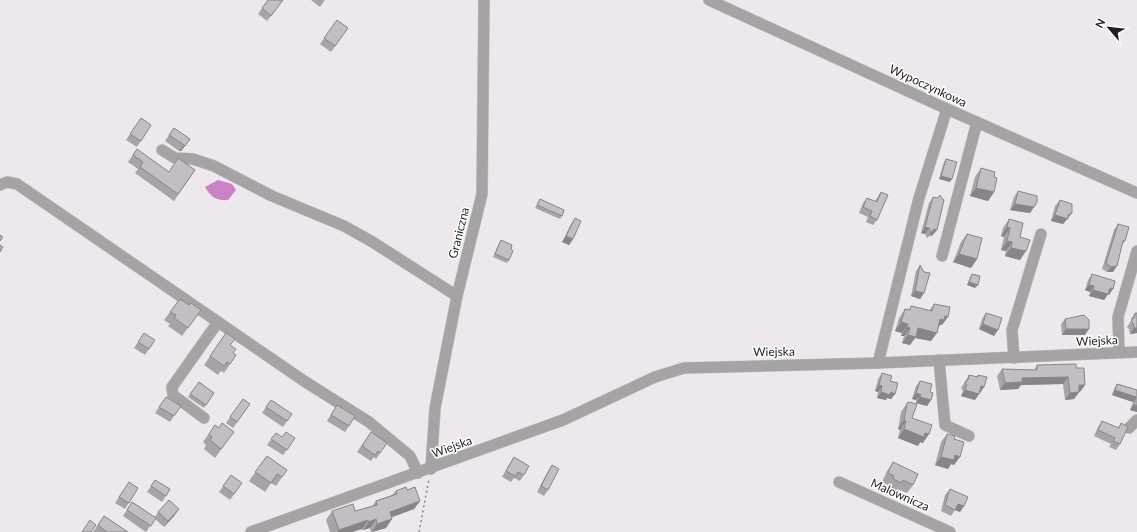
<svg xmlns="http://www.w3.org/2000/svg" width="1137" height="532" font-family="Lato,sans-serif">
	<style>
		.water { fill: #c982c4 }
		.lines { fill: none; stroke-linecap: round; stroke-linejoin: round }
		.minor-casing { stroke: #c9c3c8; stroke-width: 12 }
		.path { stroke: #8a8589; stroke-width: 1.5; stroke-dasharray: 2 3; stroke-linecap: butt }
		.minor { stroke: #a6a3a5; stroke-width: 11 }
		.wall { fill: #a9a3a8 }
		.shaded-wall { fill: #898488 }
		.building { fill: #c4bdc3; stroke: #898488 }
		.labels { text-anchor: middle; stroke-width: 3; stroke-linejoin: round; paint-order: stroke }
		.street-label { font-size: 12px; fill: #201e20; stroke: #fff }
	</style>
	<rect width="100%" height="100%" fill="#eee7ed"/>
	<path class="water" d="M218 180 232 184 236 190 228 200C216 201 211 197 205 187Z"/>
	<g class="lines">
		<defs>
			<g id="minor">
				<polyline points="709,0 947,109 1137,193"/>
				<polyline points="162,150 175,158 193,159 214,166 272,196 344,226 371,241 457,296"/>
				<polyline points="0,185 7,182 17,184 304,381 369,422 410,456 418,473"/>
				<polyline points="942,256 977,122"/>
				<polyline points="1119,352 1118,317 1137,251"/>
				<polyline points="1014,358 1012,330 1041,234"/>
				<polyline points="939,360 945,425 969,436"/>
				<polyline points="878,363 919,198 947,109"/>
				<polyline points="204,418 173,395 172,387 218,322"/>
				<polyline points="1129,428 1137,420"/>
				<polyline points="431,469 435,408 457,296 482,194 484,0"/>
				<polyline points="839,482 950,532"/>
				<polyline points="251,532 563,420 655,377 684,368 878,363 1137,352"/>
			</g>
		</defs>
		<use href="#minor" class="minor-casing"/>
		<polyline class="path" points="419,532 429,479"/>
		<use href="#minor" class="minor"/>
	</g>
	<g class="wall">
		<polygon points="268,0 283,0 267,21 258,14"/>
		<polygon points="311,0 325,0 320,7"/>
		<polygon points="337,20 348,28 331,52 320,44"/>
		<polygon points="141,118 151,125 137,147 126,140"/>
		<polygon points="174,128 190,139 181,151 179,151 165,141"/>
		<polygon points="137,149 169,172 195,170 174,201 135,173 138,169 128,162"/>
		<polygon points="946,159 950,182 939,179 944,162"/>
		<polygon points="981,168 994,177 994,192 988,201 970,196 975,177"/>
		<polygon points="1018,191 1037,202 1030,213 1010,210 1014,197"/>
		<polygon points="881,192 877,220 873,225 866,222 868,217 859,213 863,203 867,198 875,201"/>
		<polygon points="933,197 932,236 930,235 927,238 925,234 921,233 929,203"/>
		<polygon points="540,199 562,216 560,219 535,208"/>
		<polygon points="1060,200 1072,213 1063,224 1051,221 1055,206"/>
		<polygon points="575,218 573,239 569,245 562,242 571,224"/>
		<polygon points="1009,219 1020,237 1020,260 1005,256 1006,251 1001,250 1004,237 1001,236 1003,228"/>
		<polygon points="1118,224 1125,241 1122,245 1113,272 1107,272 1102,269 1114,230"/>
		<polygon points="967,234 977,259 971,268 953,262 961,242"/>
		<polygon points="501,240 511,249 509,260 507,263 493,257 499,243"/>
		<polygon points="920,265 924,293 920,299 911,296 916,271"/>
		<polygon points="972,274 975,288 967,285 970,277"/>
		<polygon points="1092,274 1109,295 1108,294 1104,300 1089,296 1090,292 1085,290 1088,280"/>
		<polygon points="180,299 189,305 201,310 182,336 168,326 170,324 164,320"/>
		<polygon points="934,304 942,325 940,325 938,328 931,341 915,338 910,345 902,343 904,336 901,336 902,333 895,331 899,318 905,309 909,310 911,306 929,311"/>
		<polygon points="986,313 994,336 979,329 982,319"/>
		<polygon points="1135,313 1137,313 1137,333 1130,334 1129,329 1127,327 1131,321 1131,319"/>
		<polygon points="1065,319 1085,335 1062,335 1061,324"/>
		<polygon points="144,333 149,349 145,355 134,348"/>
		<polygon points="226,333 233,353 236,355 224,373 221,371 218,375 204,365"/>
		<polygon points="1037,365 1076,368 1085,385 1074,399 1065,400 1063,384 1021,385 1018,389 1000,390 997,376 1002,369 1034,370"/>
		<polygon points="882,373 890,381 895,394 891,399 887,398 886,400 877,398 878,392 875,391 878,379"/>
		<polygon points="969,375 977,377 978,375 984,387 980,393 979,393 975,400 961,396 963,391 961,388"/>
		<polygon points="920,381 930,392 931,400 927,406 916,403 916,400 912,399 916,386"/>
		<polygon points="199,382 214,393 204,408 188,397"/>
		<polygon points="1117,384 1137,390 1137,412 1130,410 1133,402 1112,395 1114,389"/>
		<polygon points="166,397 174,416 170,422 155,413"/>
		<polygon points="243,399 250,404 233,428 226,423"/>
		<polygon points="271,400 292,414 283,427 262,413"/>
		<polygon points="907,403 912,418 923,443 920,442 918,446 898,438 900,430 898,429 901,412"/>
		<polygon points="337,405 349,426 345,432 327,421"/>
		<polygon points="1102,421 1118,428 1121,423 1120,444 1116,450 1109,447 1111,444 1094,436 1098,427"/>
		<polygon points="215,425 228,440 215,458 204,449 206,445 203,442"/>
		<polygon points="371,432 387,443 376,459 374,457 371,461 357,452"/>
		<polygon points="276,433 282,437 295,438 283,455 267,445"/>
		<polygon points="947,434 954,439 954,465 951,464 948,469 935,465 941,442"/>
		<polygon points="267,456 287,470 276,486 271,483 265,492 249,481"/>
		<polygon points="514,457 524,475 520,481 514,478 511,482 502,477 510,463"/>
		<polygon points="893,462 913,485 907,493 897,489 895,492 887,488 888,485 882,482 887,471"/>
		<polygon points="552,465 548,490 544,496 537,492 548,471"/>
		<polygon points="231,475 242,483 230,500 219,492"/>
		<polygon points="155,480 170,489 162,502 147,492"/>
		<polygon points="129,482 138,488 125,509 115,503"/>
		<polygon points="950,489 964,506 960,512 955,510 951,516 941,511 945,495"/>
		<polygon points="407,490 420,501 414,509 392,517 386,528 372,532 371,532 370,528 363,530 362,529 352,532 330,532 326,520 332,511 355,511 372,506 376,501 392,495 396,491"/>
		<polygon points="132,502 155,517 158,512 175,515 164,527 155,519 146,532 123,516"/>
		<polygon points="104,516 128,532 93,532"/>
	</g>
	<g class="shaded-wall">
		<polygon points="184,145 185,146 181,151 179,151"/>
		<polygon points="941,176 952,179 950,182 939,179"/>
		<polygon points="976,188 994,192 988,201 970,196"/>
		<polygon points="1015,204 1034,207 1030,213 1010,210"/>
		<polygon points="1072,213 1063,224 1051,221 1055,215 1068,215"/>
		<polygon points="925,227 929,228 925,234 921,233"/>
		<polygon points="1007,227 1010,228 1004,237 1001,236"/>
		<polygon points="934,229 937,230 932,236 930,235 927,238"/>
		<polygon points="566,236 573,239 569,245 562,242"/>
		<polygon points="1007,241 1012,242 1006,251 1001,250"/>
		<polygon points="1011,248 1026,251 1020,260 1005,256"/>
		<polygon points="959,254 977,259 971,268 953,262"/>
		<polygon points="1117,266 1113,272 1107,272 1111,267"/>
		<polygon points="969,282 978,285 975,288 967,285"/>
		<polygon points="1089,285 1094,286 1090,292 1085,290"/>
		<polygon points="1110,288 1113,289 1109,295 1105,294"/>
		<polygon points="1093,290 1108,294 1104,300 1089,296"/>
		<polygon points="915,291 924,293 920,299 911,296"/>
		<polygon points="945,316 948,317 942,325 940,325 937,329 940,319"/>
		<polygon points="901,322 908,324 902,333 895,331"/>
		<polygon points="983,324 998,330 994,336 979,329"/>
		<polygon points="907,327 910,328 904,336 901,336"/>
		<polygon points="918,328 937,333 931,341 915,338 910,345 902,343 908,335"/>
		<polygon points="1134,328 1137,328 1137,333 1130,334"/>
		<polygon points="1066,329 1089,329 1085,335 1062,335"/>
		<polygon points="1068,377 1063,384 1021,385 1018,389 1000,390 1005,383 1022,378"/>
		<polygon points="879,385 882,386 878,392 875,391"/>
		<polygon points="1079,385 1085,385 1080,392 1074,392"/>
		<polygon points="981,386 984,387 980,393 977,392"/>
		<polygon points="965,390 979,394 975,400 961,396"/>
		<polygon points="1115,390 1136,397 1133,402 1112,395"/>
		<polygon points="881,392 891,392 895,394 891,399 887,398 886,400 877,398"/>
		<polygon points="1079,392 1074,399 1065,400 1070,393"/>
		<polygon points="916,393 921,395 916,400 912,399"/>
		<polygon points="920,397 931,400 927,406 916,403"/>
		<polygon points="1134,405 1137,406 1137,412 1130,410"/>
		<polygon points="904,420 906,421 900,430 898,429"/>
		<polygon points="904,429 925,433 929,434 923,443 920,442 918,446 898,438"/>
		<polygon points="955,455 960,457 954,465 951,464 948,469 935,465 941,457"/>
		<polygon points="420,501 414,509 384,520 390,512"/>
		<polygon points="958,504 964,506 960,512 955,510"/>
		<polygon points="179,509 175,515 164,527 168,521"/>
		<polygon points="376,519 370,528 363,530 369,522"/>
		<polygon points="392,519 386,528 372,532 377,524"/>
		<polygon points="368,520 362,529 352,532 337,532 339,530"/>
	</g>
	<g class="building">
		<polygon points="268,0 283,0 271,16 262,8"/>
		<polygon points="337,20 348,28 335,46 324,38"/>
		<polygon points="141,118 151,125 141,141 130,134"/>
		<polygon points="174,128 190,139 185,146 184,145 169,135"/>
		<polygon points="137,149 169,172 178,158 195,170 178,194 140,167 143,162 133,155"/>
		<polygon points="946,159 957,162 952,179 941,176"/>
		<polygon points="981,168 995,172 994,177 997,178 994,192 976,188"/>
		<polygon points="1018,191 1037,196 1037,202 1034,207 1015,204"/>
		<polygon points="881,192 888,195 877,220 870,216 872,211 863,207 867,198 877,202"/>
		<polygon points="940,195 942,199 944,200 937,230 934,229 931,233 929,228 925,227 933,197 937,198"/>
		<polygon points="540,199 564,210 562,216 537,205"/>
		<polygon points="1060,200 1072,204 1072,213 1068,215 1068,219 1055,215"/>
		<polygon points="575,218 581,221 573,239 566,236"/>
		<polygon points="1009,219 1023,223 1020,237 1030,240 1026,251 1011,248 1012,242 1007,241 1010,228 1007,227"/>
		<polygon points="1118,224 1129,227 1125,241 1123,241 1117,266 1111,267 1106,263"/>
		<polygon points="967,234 982,238 977,259 959,254"/>
		<polygon points="0,235 3,237 0,241"/>
		<polygon points="501,240 512,245 511,249 513,251 509,260 495,254"/>
		<polygon points="0,245 3,247 0,252"/>
		<polygon points="920,265 924,272 930,273 924,293 915,291"/>
		<polygon points="972,274 980,276 978,285 969,282"/>
		<polygon points="1092,274 1115,281 1113,289 1110,288 1108,294 1093,290 1094,286 1089,285"/>
		<polygon points="180,299 189,305 191,303 201,310 188,328 174,318 176,315 170,312"/>
		<polygon points="934,304 950,307 948,317 945,316 944,320 940,319 937,333 918,328 916,337 908,335 910,328 907,327 908,324 901,322 905,309 910,310 911,306 932,311"/>
		<polygon points="986,313 1002,318 998,330 983,324"/>
		<polygon points="1135,313 1137,313 1137,328 1134,328 1133,323 1131,321 1135,316"/>
		<polygon points="1084,315 1089,320 1089,329 1066,329 1065,319"/>
		<polygon points="144,333 155,340 149,349 138,342"/>
		<polygon points="226,333 235,339 230,345 236,349 233,353 236,355 230,364 227,362 224,366 210,356"/>
		<polygon points="1076,364 1076,368 1084,368 1085,385 1079,385 1079,392 1070,393 1068,377 1022,378 1022,382 1005,383 1002,369 1037,370 1037,365"/>
		<polygon points="882,373 892,376 890,381 898,383 895,394 891,392 890,395 881,392 882,386 879,385"/>
		<polygon points="969,375 978,377 978,375 987,377 984,387 981,386 979,394 965,390 967,385 965,382 968,380"/>
		<polygon points="920,381 932,384 930,392 933,393 931,400 920,397 921,395 916,393"/>
		<polygon points="199,382 214,393 206,405 190,394"/>
		<polygon points="1117,384 1137,390 1137,406 1134,405 1136,397 1115,390"/>
		<polygon points="166,397 181,406 174,416 159,407"/>
		<polygon points="243,399 250,404 237,422 230,417"/>
		<polygon points="271,400 292,414 287,421 266,407"/>
		<polygon points="909,402 917,404 912,418 932,425 929,434 925,433 924,437 904,429 906,421 904,420 907,403"/>
		<polygon points="337,405 355,416 349,426 331,415"/>
		<polygon points="1102,421 1119,428 1121,423 1128,427 1120,444 1113,441 1115,438 1098,430"/>
		<polygon points="222,423 234,432 221,449 210,440 212,437 209,434 215,425 219,428"/>
		<polygon points="286,432 295,438 287,450 271,439 276,433 282,437"/>
		<polygon points="371,432 387,443 380,453 378,451 375,455 362,446"/>
		<polygon points="947,434 955,436 954,439 964,442 960,457 955,455 954,460 941,457"/>
		<polygon points="267,456 287,470 282,477 277,474 271,483 255,472"/>
		<polygon points="514,457 529,466 524,475 518,472 515,476 506,471"/>
		<polygon points="893,462 918,474 913,485 903,480 902,483 893,479 894,476 888,473"/>
		<polygon points="552,465 559,469 548,490 541,486"/>
		<polygon points="231,475 242,483 234,494 223,486"/>
		<polygon points="155,480 170,489 166,496 151,486"/>
		<polygon points="129,482 138,488 129,503 119,497"/>
		<polygon points="406,487 407,490 415,487 420,501 390,512 392,519 377,524 376,519 369,522 368,520 339,530 332,511 353,504 355,511 377,505 376,501 397,494 396,491"/>
		<polygon points="950,489 968,497 964,506 958,504 955,510 945,505"/>
		<polygon points="169,500 179,509 168,521 158,512"/>
		<polygon points="132,502 156,518 151,526 127,510"/>
		<polygon points="104,516 128,532 107,532 98,525"/>
		<polygon points="90,520 96,525 91,532 82,532"/>
	</g>
	<g class="labels">
		<g class="street-label">
			<text transform="translate(928 86) rotate(25)" y="4">Wypoczynkowa</text>
			<text transform="translate(459 233) rotate(-76)" y="4">Graniczna</text>
			<text transform="translate(1097 341) rotate(-3)" y="4">Wiejska</text>
			<text transform="translate(774 352) rotate(-1)" y="4">Wiejska</text>
			<text transform="translate(452 447) rotate(-20)" y="4">Wiejska</text>
			<text transform="translate(900 495) rotate(24)" y="4">Malownicza</text>
		</g>
	</g>
	<g transform="translate(1109 28) rotate(298)" stroke="#ffffff" stroke-width="3" paint-order="stroke">
	<path d="M0-3L7 15L0 10L-7 15Z" fill="#201e20"/>
	<text y="-6" font-size="11" font-weight="bold" text-anchor="middle" fill="#201e20">N</text>
	</g>
</svg>
